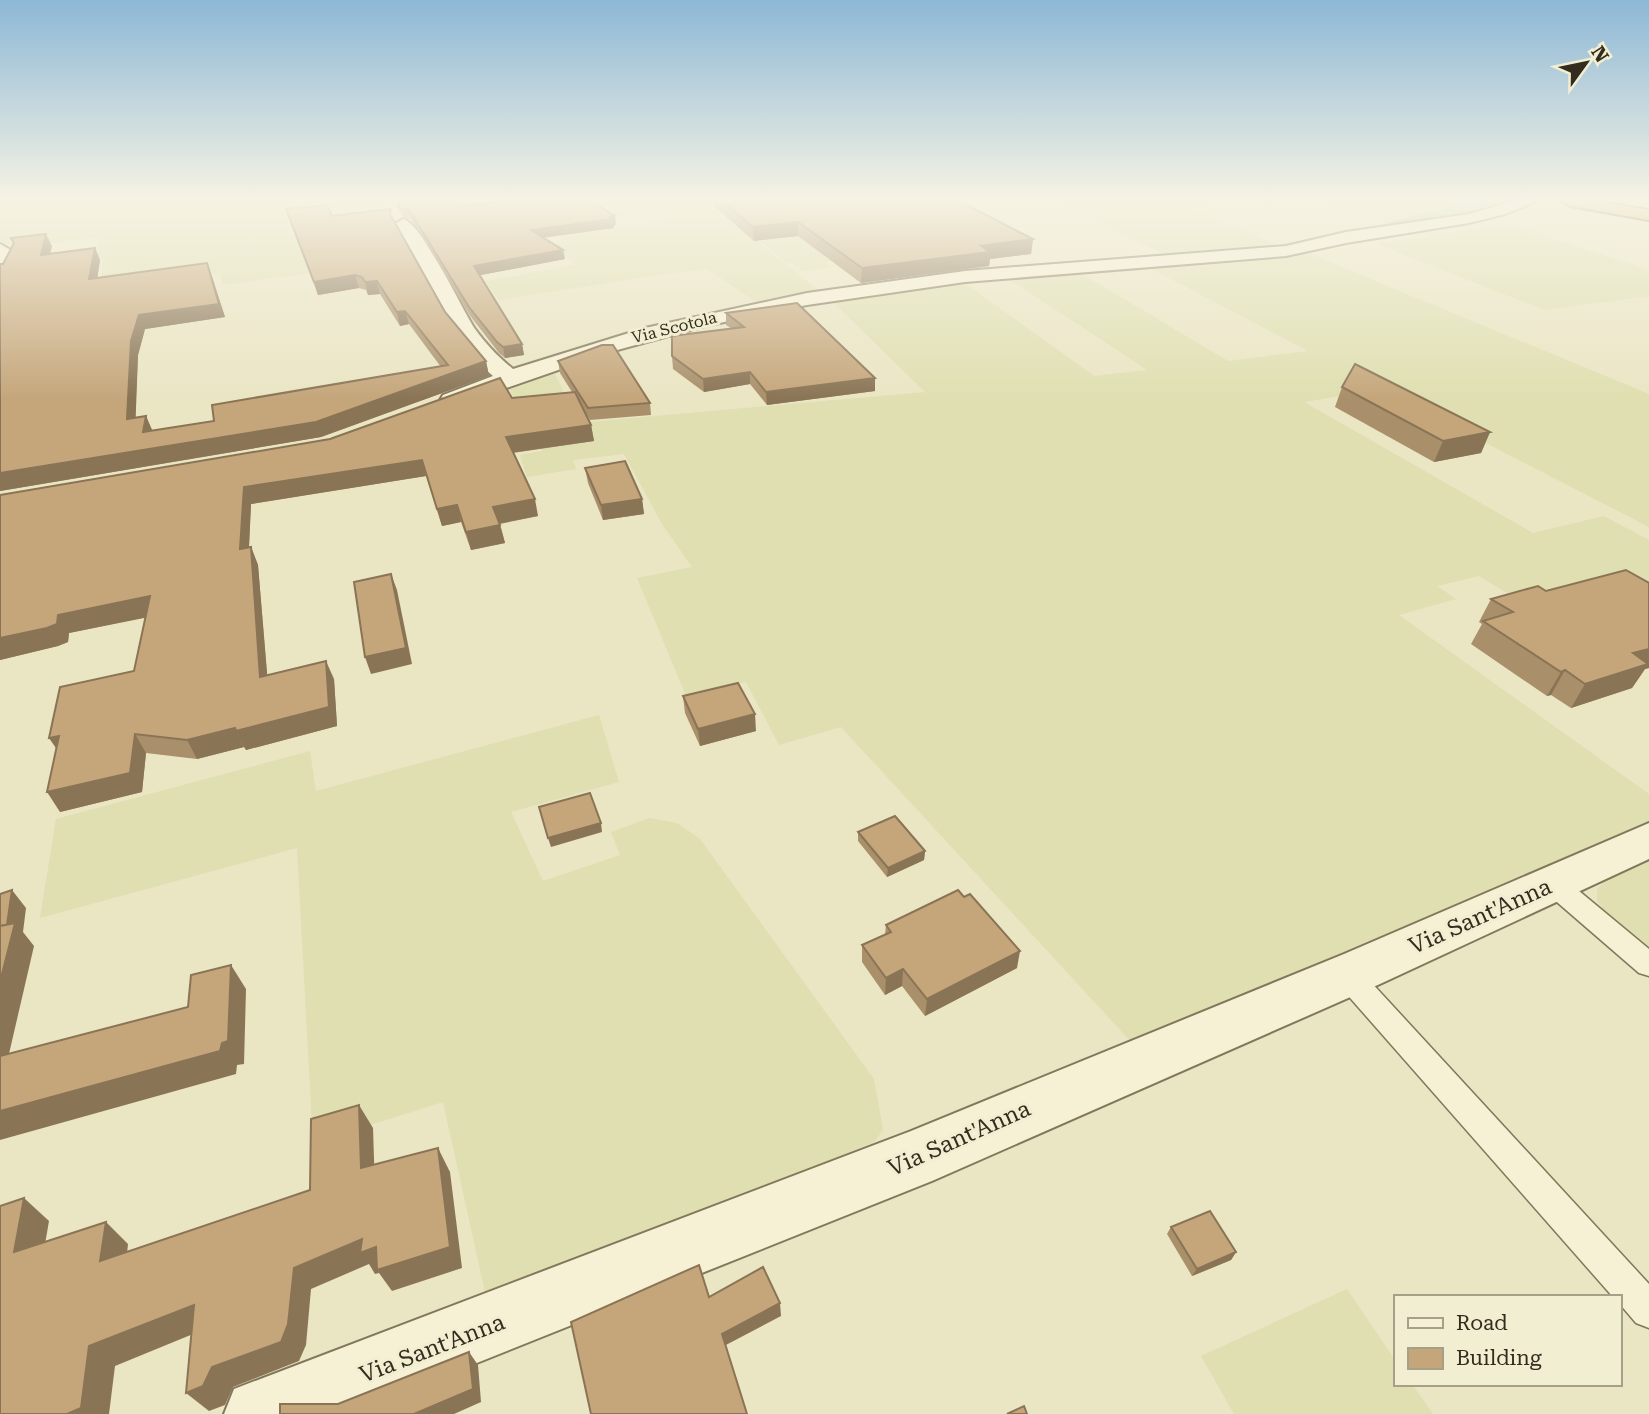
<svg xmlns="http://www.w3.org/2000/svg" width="1649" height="1414" font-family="'Roboto Serif',serif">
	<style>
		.farmland { fill: #dfdfb1 }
		.green { fill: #bac798 }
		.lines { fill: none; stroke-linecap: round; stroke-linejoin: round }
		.lane-casing { stroke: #83775b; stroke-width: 3 }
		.street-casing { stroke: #83775b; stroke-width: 4 }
		.highway-casing { stroke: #51442f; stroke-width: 4 }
		.lane { fill: #f6f1d5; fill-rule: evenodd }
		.street { fill: #f6f1d5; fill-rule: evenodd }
		.highway { fill: #d3b25a; fill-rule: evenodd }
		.wall { fill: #a98f6a }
		.shaded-wall { fill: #8a7456 }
		.building { fill: #c5a67b; stroke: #8a7456; stroke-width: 2 }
		.labels { text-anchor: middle; stroke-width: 6; stroke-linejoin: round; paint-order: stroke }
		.far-street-label { font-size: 16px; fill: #342c1e; stroke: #f2eed2 }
		.near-street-label { font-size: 23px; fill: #342c1e; stroke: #f2eed2 }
	</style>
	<rect width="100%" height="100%" fill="#eae5c3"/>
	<g class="farmland">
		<polygon points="0,201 706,201 822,293 759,304 706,268 499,300 485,281 576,265 550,244 563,242 558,237 672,219 660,211 533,228 440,216 428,203 284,217 290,235 371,225 381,233 386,263 222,285 220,273 143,284 100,302 103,258 58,263 95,252 100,238 14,247 15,244 0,245"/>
		<polygon points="1053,201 1242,201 1192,209 1286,248 1175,259"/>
		<polygon points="1245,201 1470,201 1386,223 1320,203 1265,208"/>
		<polygon points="1509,224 1649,270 1649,296 1544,310 1377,244"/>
		<polygon points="834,232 951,247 996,273 920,281 881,255 826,262 831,267 803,271 792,263 787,263 760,241"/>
		<polygon points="1303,251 1649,394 1649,527 1381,389 1304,402 1533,533 1604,516 1649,540 1649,599 1527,605 1479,576 1437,586 1456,599 1399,615 1649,794 1649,823 1133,1044 841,727 779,745 746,682 686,696 637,578 692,567 662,524 624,454 573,460 576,469 527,477 520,455 542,451 506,383 552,367 570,406 566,424 925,392 831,300 962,281 1094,376 1147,370 1006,277 1077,271 1228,361 1308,351 1144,265"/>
		<polygon points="599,715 619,782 511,812 543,881 620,855 611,832 650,818 677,823 700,839 874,1079 883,1130 874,1142 702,1213 489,1310 443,1102 313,1143 297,848 40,918 56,819 310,751 316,791"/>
		<polygon points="1649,861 1649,947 1603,909 1597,901 1597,889 1607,879"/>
		<polygon points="1347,1289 1395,1360 1395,1384 1412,1384 1433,1414 1234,1414 1201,1356"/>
	</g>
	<path class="green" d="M1470 201H1515C1477 216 1427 230 1386 223Z"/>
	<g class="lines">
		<defs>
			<g id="lane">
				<polygon points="1552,873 1561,876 1649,949 1649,976 1639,973 1543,890 1539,883 1543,876"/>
				<polygon points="1347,963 1357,967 1649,1284 1649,1328 1636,1323 1619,1303 1619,1297 1613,1297 1337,983 1333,975 1337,967"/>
			</g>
			<g id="street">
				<path d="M1514 201H1537L1505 214 1469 223 1346 243 1286 256 965 282 807 305 705 326 610 352 452 407 443 405 440 400 443 395 493 376C446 337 429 273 395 224L403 219C423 224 461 308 475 329 486 344 498 357 513 369L645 328 807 293 965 271 1286 246 1346 232 1469 214Z"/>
				<polygon points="0,244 18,254 7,275 0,277"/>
				<polygon points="1649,823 1649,859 1380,984 932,1181 349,1414 224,1414 234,1389 911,1131 1344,954"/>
			</g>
			<polygon id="highway" points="1562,201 1596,201 1649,210 1649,220 1570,206"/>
		</defs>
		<use href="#lane" class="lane-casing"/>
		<use href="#street" class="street-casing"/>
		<use href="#highway" class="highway-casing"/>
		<use href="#lane" class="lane"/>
		<use href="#street" class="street"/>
		<use href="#highway" class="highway"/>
	</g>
	<g class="wall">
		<polygon points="396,201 459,201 463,206 616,225 614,225 614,228 543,238 565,259 480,275 522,344 524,355 505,358 499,353 471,317 411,219 404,217 397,207"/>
		<polygon points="712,201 959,201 1033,239 1031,254 990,259 989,266 861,283 798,236 754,241 714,206 714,202"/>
		<polygon points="286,209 332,216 394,221 445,312 486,361 489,376 321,437 0,491 0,264 3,264 14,244 11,238 52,246 50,253 95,248 100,260 97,278 212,276 225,317 145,329 138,355 135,418 146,416 152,431 214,421 441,367 409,324 400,326 380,294 368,295 366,290 359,288 318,295"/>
		<polygon points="726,313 875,391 767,405 750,384 704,392 673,369 672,356 731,328 726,325"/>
		<polygon points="558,361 650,403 651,415 590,420 583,409 591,425 594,441 513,453 538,516 500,524 505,543 471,550 461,522 442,526 426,476 251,504 249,548 251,547 258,565 267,675 334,679 337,726 246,750 244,747 197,759 146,753 142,792 60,812 134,671 146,617 69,633 68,642 58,646 0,660 0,495 330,439 512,398 572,392 560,373"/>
		<polygon points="1342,387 1490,432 1481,453 1434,462 1335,407"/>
		<polygon points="585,468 642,499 644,514 603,520 588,483"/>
		<polygon points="1649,583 1649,668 1645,669 1632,688 1571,708 1551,695 1547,696 1471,644 1482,624 1479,622 1491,599 1546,591"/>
		<polygon points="683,696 756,731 700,746 685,713"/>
		<polygon points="858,832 925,851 924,860 887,877 858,841"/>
		<polygon points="886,925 1017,968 925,1016 902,986 885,995 862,962 862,945 885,935"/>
		<polygon points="1171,1227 1236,1252 1231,1260 1192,1276 1167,1234"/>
	</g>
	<g class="shaded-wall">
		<polygon points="615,216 616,225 614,225 614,228 532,239 531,230"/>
		<polygon points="798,222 798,236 754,241 753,227"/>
		<polygon points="46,234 52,246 47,267 41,255"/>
		<polygon points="1033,239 1031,254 990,259 989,266 861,283 862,268 981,246"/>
		<polygon points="95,248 100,260 95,292 89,279"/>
		<polygon points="563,250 565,259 476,276 474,266"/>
		<polygon points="207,263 225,317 145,329 138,355 135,435 127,419 131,341 139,315"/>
		<polygon points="355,275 359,288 318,295 314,282"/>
		<polygon points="377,281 380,294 368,295 365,282"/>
		<polygon points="405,311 409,324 400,326 397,312"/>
		<polygon points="522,344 524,355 505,358 503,347"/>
		<polygon points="486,361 489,376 321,437 0,491 0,473"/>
		<polygon points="750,372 750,384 704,392 703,379"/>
		<polygon points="875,378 875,391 767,405 766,392"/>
		<polygon points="146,416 153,432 143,432"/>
		<polygon points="591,425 594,441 509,453 506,437"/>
		<polygon points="1490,432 1481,453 1434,462 1443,441"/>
		<polygon points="422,460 426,476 251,504 248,567 240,549 244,487"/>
		<polygon points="535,499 538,516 497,524 493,507"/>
		<polygon points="642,499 644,514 603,520 601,505"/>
		<polygon points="457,505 461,522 442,526 437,509"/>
		<polygon points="500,525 505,543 471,550 466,532"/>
		<polygon points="251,547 258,565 269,696 260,677"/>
		<polygon points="391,574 397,590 412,664 371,674 365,657"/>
		<polygon points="150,596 159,615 69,633 68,642 58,646 0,660 0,638 58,615"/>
		<polygon points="1649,649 1649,668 1645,669 1632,688 1571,708 1585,684 1633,653"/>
		<polygon points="326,661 334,679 337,726 246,750 236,731"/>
		<polygon points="1565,670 1551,695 1547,696 1561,672"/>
		<polygon points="755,714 756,731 700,746 698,729"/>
		<polygon points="235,728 244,747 197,759 187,740"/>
		<polygon points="135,734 146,753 142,792 60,812 47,792"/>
		<polygon points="59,736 62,757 49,738"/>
		<polygon points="601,823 602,832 551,847 548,838"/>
		<polygon points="925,851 924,860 887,877 888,868"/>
		<polygon points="12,890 26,908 23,932 34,946 2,1084 0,1081 0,948"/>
		<polygon points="1020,951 1017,968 925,1016 927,999"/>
		<polygon points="231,965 246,989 244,1064 237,1065 236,1074 0,1140 0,1111 222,1043"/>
		<polygon points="903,969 902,986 885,995 886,978"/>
		<polygon points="359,1105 373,1128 375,1190 361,1168"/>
		<polygon points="438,1148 450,1172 462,1268 392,1291 379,1273 375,1274 369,1264 311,1289 306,1345 299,1361 233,1387 225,1405 209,1411 186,1393 212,1367 294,1268"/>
		<polygon points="24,1198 49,1221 40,1273 14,1252"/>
		<polygon points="106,1222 128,1244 124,1282 100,1261"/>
		<polygon points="1236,1252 1231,1260 1192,1276 1197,1269"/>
		<polygon points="780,1303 781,1316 724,1346 722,1334"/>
		<polygon points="194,1305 215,1325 115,1366 109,1414 67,1414 89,1346"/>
		<polygon points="469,1352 478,1365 481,1402 454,1414 414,1414"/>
	</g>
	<g class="building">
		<polygon points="397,201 459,201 463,206 504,201 590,201 615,216 610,217 613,219 531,230 563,250 474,266 522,344 503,347 497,342 469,307 409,210 402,209"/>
		<polygon points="722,201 959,201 1033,239 981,246 990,252 862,268 798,222 753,227"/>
		<polygon points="327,205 332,216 391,209 390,214 445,312 486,361 316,422 0,473 0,264 3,264 14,243 11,238 46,234 41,255 95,248 89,279 207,263 219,304 139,315 131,341 127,419 146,416 143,432 214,421 212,405 448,365 405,311 397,312 377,281 365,282 362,277 355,275 314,282 286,209"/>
		<polygon points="797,303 875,378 766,392 750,372 703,379 672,356 672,336 744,327 726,313"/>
		<polygon points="602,345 613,345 650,403 588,408 558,361"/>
		<polygon points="1355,364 1490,432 1443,441 1342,387"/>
		<polygon points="500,378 512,398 575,392 591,425 506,437 535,499 493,507 500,525 466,532 457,505 437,509 422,460 244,487 240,549 251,547 260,677 326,661 329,707 236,731 235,728 187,740 135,734 130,773 47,792 59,736 49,738 60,687 134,671 150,596 58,615 57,624 47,628 0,638 0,495 330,439"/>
		<polygon points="625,461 642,499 601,505 585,468"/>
		<polygon points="1626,570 1649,583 1649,649 1633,653 1648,664 1585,684 1565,670 1561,672 1483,621 1513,612 1491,599 1538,586 1546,591"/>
		<polygon points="391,574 406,648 365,657 354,582"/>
		<polygon points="738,683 755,714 698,729 683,696"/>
		<polygon points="590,793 601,823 548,838 539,807"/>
		<polygon points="895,816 925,851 888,868 858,832"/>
		<polygon points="12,890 7,925 0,926 0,894"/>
		<polygon points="958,890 964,897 970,894 1020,951 927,999 903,969 886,978 862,945 891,932 886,925"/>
		<polygon points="15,923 0,982 0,926"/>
		<polygon points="231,965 228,1041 222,1043 220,1051 0,1111 0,1056 188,1007 191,975"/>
		<polygon points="359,1105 361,1168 438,1148 450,1247 377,1270 376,1247 360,1253 362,1239 294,1268 288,1324 281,1342 212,1367 203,1386 186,1393 194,1305 89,1346 81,1408 67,1414 0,1414 0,1206 24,1198 14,1252 106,1222 100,1261 310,1190 311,1119"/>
		<polygon points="1210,1211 1236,1252 1197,1269 1171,1227"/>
		<polygon points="699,1265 709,1297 763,1267 780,1303 722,1334 747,1414 591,1414 571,1322"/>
		<polygon points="469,1352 473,1389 414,1414 280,1414 280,1404 338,1404"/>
		<polygon points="1024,1406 1027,1414 1007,1414"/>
	</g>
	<linearGradient id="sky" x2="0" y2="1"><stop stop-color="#8db8d6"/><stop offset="0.5" stop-color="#f6f3e4"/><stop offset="1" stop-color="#f6f3e4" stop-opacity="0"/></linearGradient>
	<rect width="1649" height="399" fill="url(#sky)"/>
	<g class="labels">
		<g class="far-street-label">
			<text transform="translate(674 327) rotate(-14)" y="6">Via Scotola</text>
		</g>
		<g class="near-street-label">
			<text transform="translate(1480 916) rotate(-24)" y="8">Via Sant'Anna</text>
			<text transform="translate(959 1138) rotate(-24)" y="8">Via Sant'Anna</text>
			<text transform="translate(432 1348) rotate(-21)" y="8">Via Sant'Anna</text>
		</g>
	</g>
	<rect x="1394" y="1295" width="228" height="91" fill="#f2eed2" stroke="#a6a08a" stroke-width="2"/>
	<rect x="1408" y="1318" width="35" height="10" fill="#f6f1d5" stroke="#a6a08a" stroke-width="2"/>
	<text x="1456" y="1330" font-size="21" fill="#342c1e">Road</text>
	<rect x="1408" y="1348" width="35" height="21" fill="#c5a67b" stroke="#a6a08a" stroke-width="2"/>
	<text x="1456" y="1365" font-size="21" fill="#342c1e">Building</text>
	<g transform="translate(1586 63) rotate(57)" stroke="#f2eed2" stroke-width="5" paint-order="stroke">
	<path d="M0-5L12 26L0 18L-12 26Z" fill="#342c1e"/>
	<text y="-10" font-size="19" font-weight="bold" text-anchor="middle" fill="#342c1e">N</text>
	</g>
</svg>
